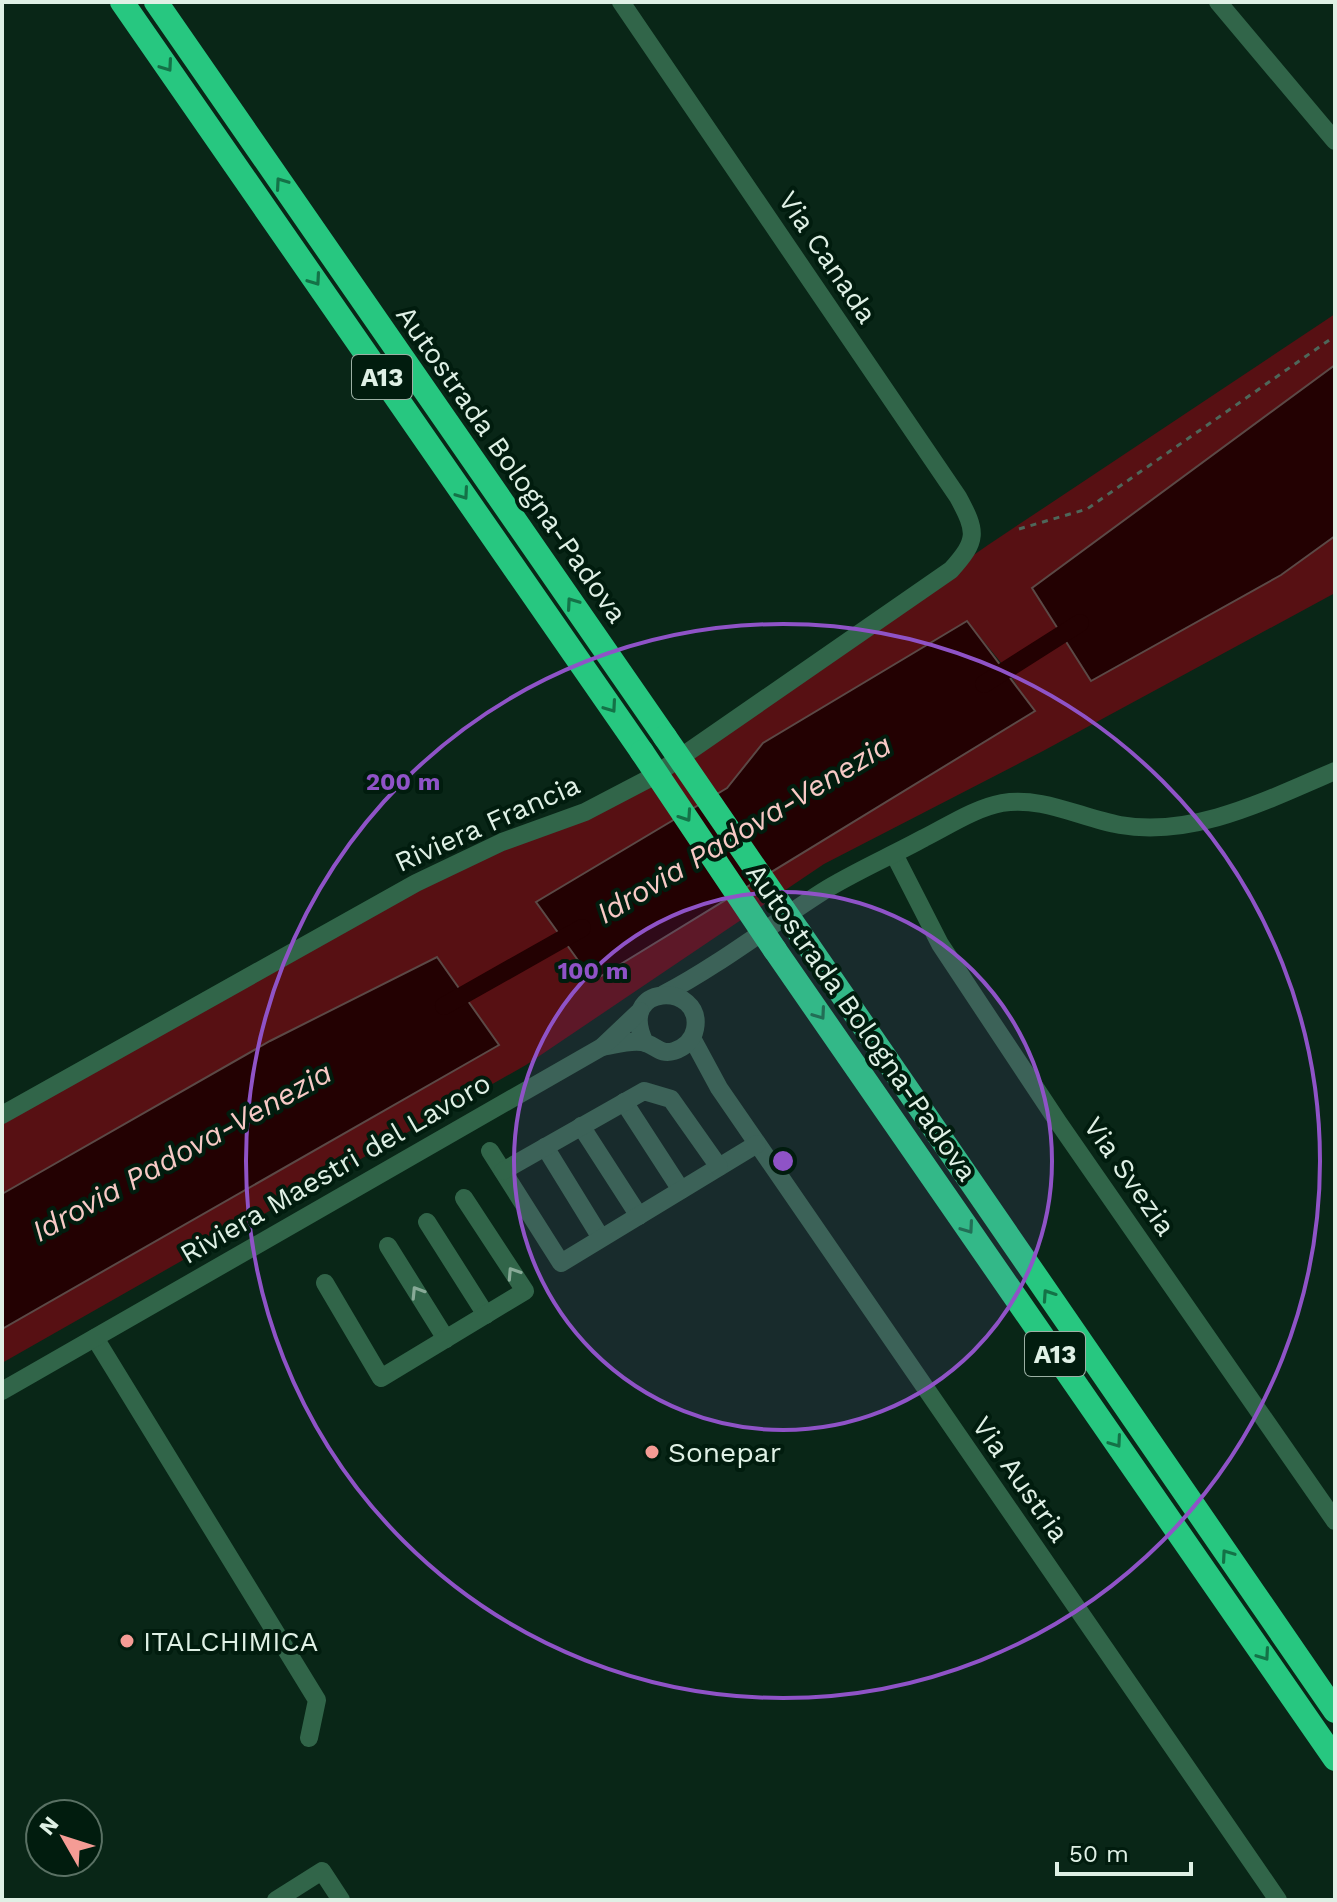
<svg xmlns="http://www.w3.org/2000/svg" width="1337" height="1902" font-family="'Work Sans',sans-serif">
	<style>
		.green { fill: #571013; fill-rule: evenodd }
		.water { fill: #230102; stroke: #5b4946; stroke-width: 2 }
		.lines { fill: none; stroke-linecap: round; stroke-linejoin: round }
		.canal { stroke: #230102; stroke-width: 18 }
		.path { stroke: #4e675a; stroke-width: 3; stroke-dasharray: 6 6; stroke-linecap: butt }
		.minor { stroke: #316549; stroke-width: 18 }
		.highway { stroke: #27c780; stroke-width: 24 }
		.highway-bridge { stroke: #27c780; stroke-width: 24 }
		.oneway { stroke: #147247 }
		.oneway2 { stroke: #88aa97 }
		.ring { fill: none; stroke: #8f53c7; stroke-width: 4 }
		.poi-dot { fill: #f59c95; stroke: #011c0e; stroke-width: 3 }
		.labels { text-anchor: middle; stroke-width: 8; stroke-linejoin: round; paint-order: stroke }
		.shield { fill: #011c0e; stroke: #9cb0a4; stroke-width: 2 }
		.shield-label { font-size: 26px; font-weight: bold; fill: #dff0e5 }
		.street-label { font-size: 28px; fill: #dff0e5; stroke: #011c0e }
		.poi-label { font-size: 28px; fill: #dff0e5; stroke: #011c0e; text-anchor: start }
		.water-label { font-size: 30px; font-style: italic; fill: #f8cac6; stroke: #011c0e }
		.centre { fill: #8f53c7; stroke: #011c0e; stroke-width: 4 }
		.ring-label { font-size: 24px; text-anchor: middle; font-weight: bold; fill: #8f53c7; stroke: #011c0e; stroke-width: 8; stroke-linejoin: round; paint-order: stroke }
	</style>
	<rect width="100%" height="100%" fill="#092617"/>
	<path class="green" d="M1335 314V365L1032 588 1281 575 1335 536V593L1043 751 824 864 526 1065 2 1363V1329L499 1044 270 1041 2 1194V1118L416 883 585 812 721 731 988 545ZM967 621 1007 670 1034 712 819 841 537 902 727 788 763 743Z"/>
	<g class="water">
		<polygon points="1335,365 1335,536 1281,575 1091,681 1032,588"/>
		<polygon points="967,621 1035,711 593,981 536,902 727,788 763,743"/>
		<polygon points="437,957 499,1045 2,1329 2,1194 270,1041"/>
	</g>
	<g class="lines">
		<g class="canal">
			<polyline points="984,684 1080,623"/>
			<polyline points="444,1006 582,928"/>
		</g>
		<polyline class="path" points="1019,529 1087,509 1335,336"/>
		<g class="minor">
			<polyline points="1218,2 1335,141"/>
			<polyline points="894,854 940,944 1058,1122 1335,1521"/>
			<path d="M664 994C719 965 769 926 822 892 854 872 891 856 924 838 948 826 975 808 1002 803 1042 796 1081 818 1120 825 1194 838 1269 799 1335 771"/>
			<polyline points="692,1038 719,1088 1278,1900"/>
			<path d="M602 1047C615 1045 633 1039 646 1043 657 1047 661 1055 674 1051 684 1048 693 1040 695 1029 704 982 615 982 645 1043"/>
			<polyline points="624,1102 681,1190"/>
			<path d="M2 1115 416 883 502 842 585 812 652 777 951 570C978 540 977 532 958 497L621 2"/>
			<polyline points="581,1126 639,1216"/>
			<polyline points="545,1147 601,1238"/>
			<polyline points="490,1151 561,1263 757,1144"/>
			<polyline points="503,1171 644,1091 671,1099 719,1167"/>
			<polyline points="427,1222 486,1315"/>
			<polyline points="388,1246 446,1339"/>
			<polyline points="325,1283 381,1378 525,1291 464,1198"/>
			<polyline points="95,1338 317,1700 309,1738"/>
			<polyline points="2,1391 602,1047 640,1011"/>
			<polyline points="276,1900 322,1871 341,1900"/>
		</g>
		<g class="highway">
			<polyline points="122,2 642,752"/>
			<polyline points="156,2 665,737"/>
			<polyline points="799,932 1335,1711"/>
			<polyline points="775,950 1335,1759"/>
		</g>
		<g class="highway-bridge">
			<polyline points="665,737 799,932"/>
			<polyline points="642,752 775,950"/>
		</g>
	</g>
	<defs><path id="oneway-chevron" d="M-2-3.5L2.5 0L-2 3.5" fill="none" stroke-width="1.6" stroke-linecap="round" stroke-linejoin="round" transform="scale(2)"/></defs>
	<g class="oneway">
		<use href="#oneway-chevron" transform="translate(167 66) rotate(55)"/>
		<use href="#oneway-chevron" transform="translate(281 183) rotate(-125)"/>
		<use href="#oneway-chevron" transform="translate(315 280) rotate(55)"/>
		<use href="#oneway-chevron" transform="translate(463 494) rotate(55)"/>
		<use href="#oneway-chevron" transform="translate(572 603) rotate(-125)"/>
		<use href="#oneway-chevron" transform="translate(611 707) rotate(55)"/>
		<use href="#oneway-chevron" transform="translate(686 816) rotate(56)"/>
		<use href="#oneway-chevron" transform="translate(820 1014) rotate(55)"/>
		<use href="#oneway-chevron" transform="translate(968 1228) rotate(55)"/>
		<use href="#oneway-chevron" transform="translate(1048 1295) rotate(-124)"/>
		<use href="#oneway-chevron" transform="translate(1116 1442) rotate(55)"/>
		<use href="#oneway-chevron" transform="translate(1227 1555) rotate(-125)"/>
		<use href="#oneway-chevron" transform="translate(1264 1655) rotate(55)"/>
	</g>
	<g class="oneway2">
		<use href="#oneway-chevron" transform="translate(513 1273) rotate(-123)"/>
		<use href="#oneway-chevron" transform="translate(417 1292) rotate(-122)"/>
	</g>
	<circle cx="783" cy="1161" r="269" fill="#8f53c7" fill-opacity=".12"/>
	<g class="ring">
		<circle cx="783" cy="1161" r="269"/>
		<circle cx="783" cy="1161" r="537"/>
	</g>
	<g class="poi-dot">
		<circle cx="652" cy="1452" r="8"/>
		<circle cx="127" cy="1641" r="8"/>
	</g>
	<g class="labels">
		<g class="shield">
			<rect x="352" y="355" width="60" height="44" rx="6"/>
			<rect x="1025" y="1332" width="60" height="44" rx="6"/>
		</g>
		<g class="shield-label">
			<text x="382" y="386">A13</text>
			<text x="1055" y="1363">A13</text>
		</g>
		<g class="street-label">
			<text transform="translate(828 257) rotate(56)" y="10">Via Canada</text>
			<text transform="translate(512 464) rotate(55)" y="10">Autostrada Bologna-Padova</text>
			<text transform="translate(487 823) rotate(-24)" y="10">Riviera Francia</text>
			<text transform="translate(862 1022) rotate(55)" y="10">Autostrada Bologna-Padova</text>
			<text transform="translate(335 1168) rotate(-30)" y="10">Riviera Maestri del Lavoro</text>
			<text transform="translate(1130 1176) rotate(55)" y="10">Via Svezia</text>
			<text transform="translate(1021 1479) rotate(55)" y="10">Via Austria</text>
		</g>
		<g class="poi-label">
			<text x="668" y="1462">Sonepar</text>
			<text x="143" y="1651">ITALCHIMICA</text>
		</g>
		<g class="water-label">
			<text transform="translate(744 829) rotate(-31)" y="10">Idrovia Padova-Venezia</text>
			<text transform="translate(182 1152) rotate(-29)" y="10">Idrovia Padova-Venezia</text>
		</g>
	</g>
	<circle cx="783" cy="1161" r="12" class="centre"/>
	<g class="ring-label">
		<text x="403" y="790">200 m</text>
		<text x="593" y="979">100 m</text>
	</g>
	<rect width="1337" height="1902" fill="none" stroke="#dff0e5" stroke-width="8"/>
	<g transform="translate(64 1838) rotate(309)"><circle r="38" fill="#011c0e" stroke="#5a7164" stroke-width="2"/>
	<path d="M0-6L14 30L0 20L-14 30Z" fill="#f59c95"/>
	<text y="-12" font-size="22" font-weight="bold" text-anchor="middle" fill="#dff0e5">N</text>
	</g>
	<path d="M1057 1862v12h134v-12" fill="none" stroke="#dff0e5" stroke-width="4"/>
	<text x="1069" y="1862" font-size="24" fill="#dff0e5" stroke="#011c0e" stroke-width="6" paint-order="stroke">50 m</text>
</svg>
